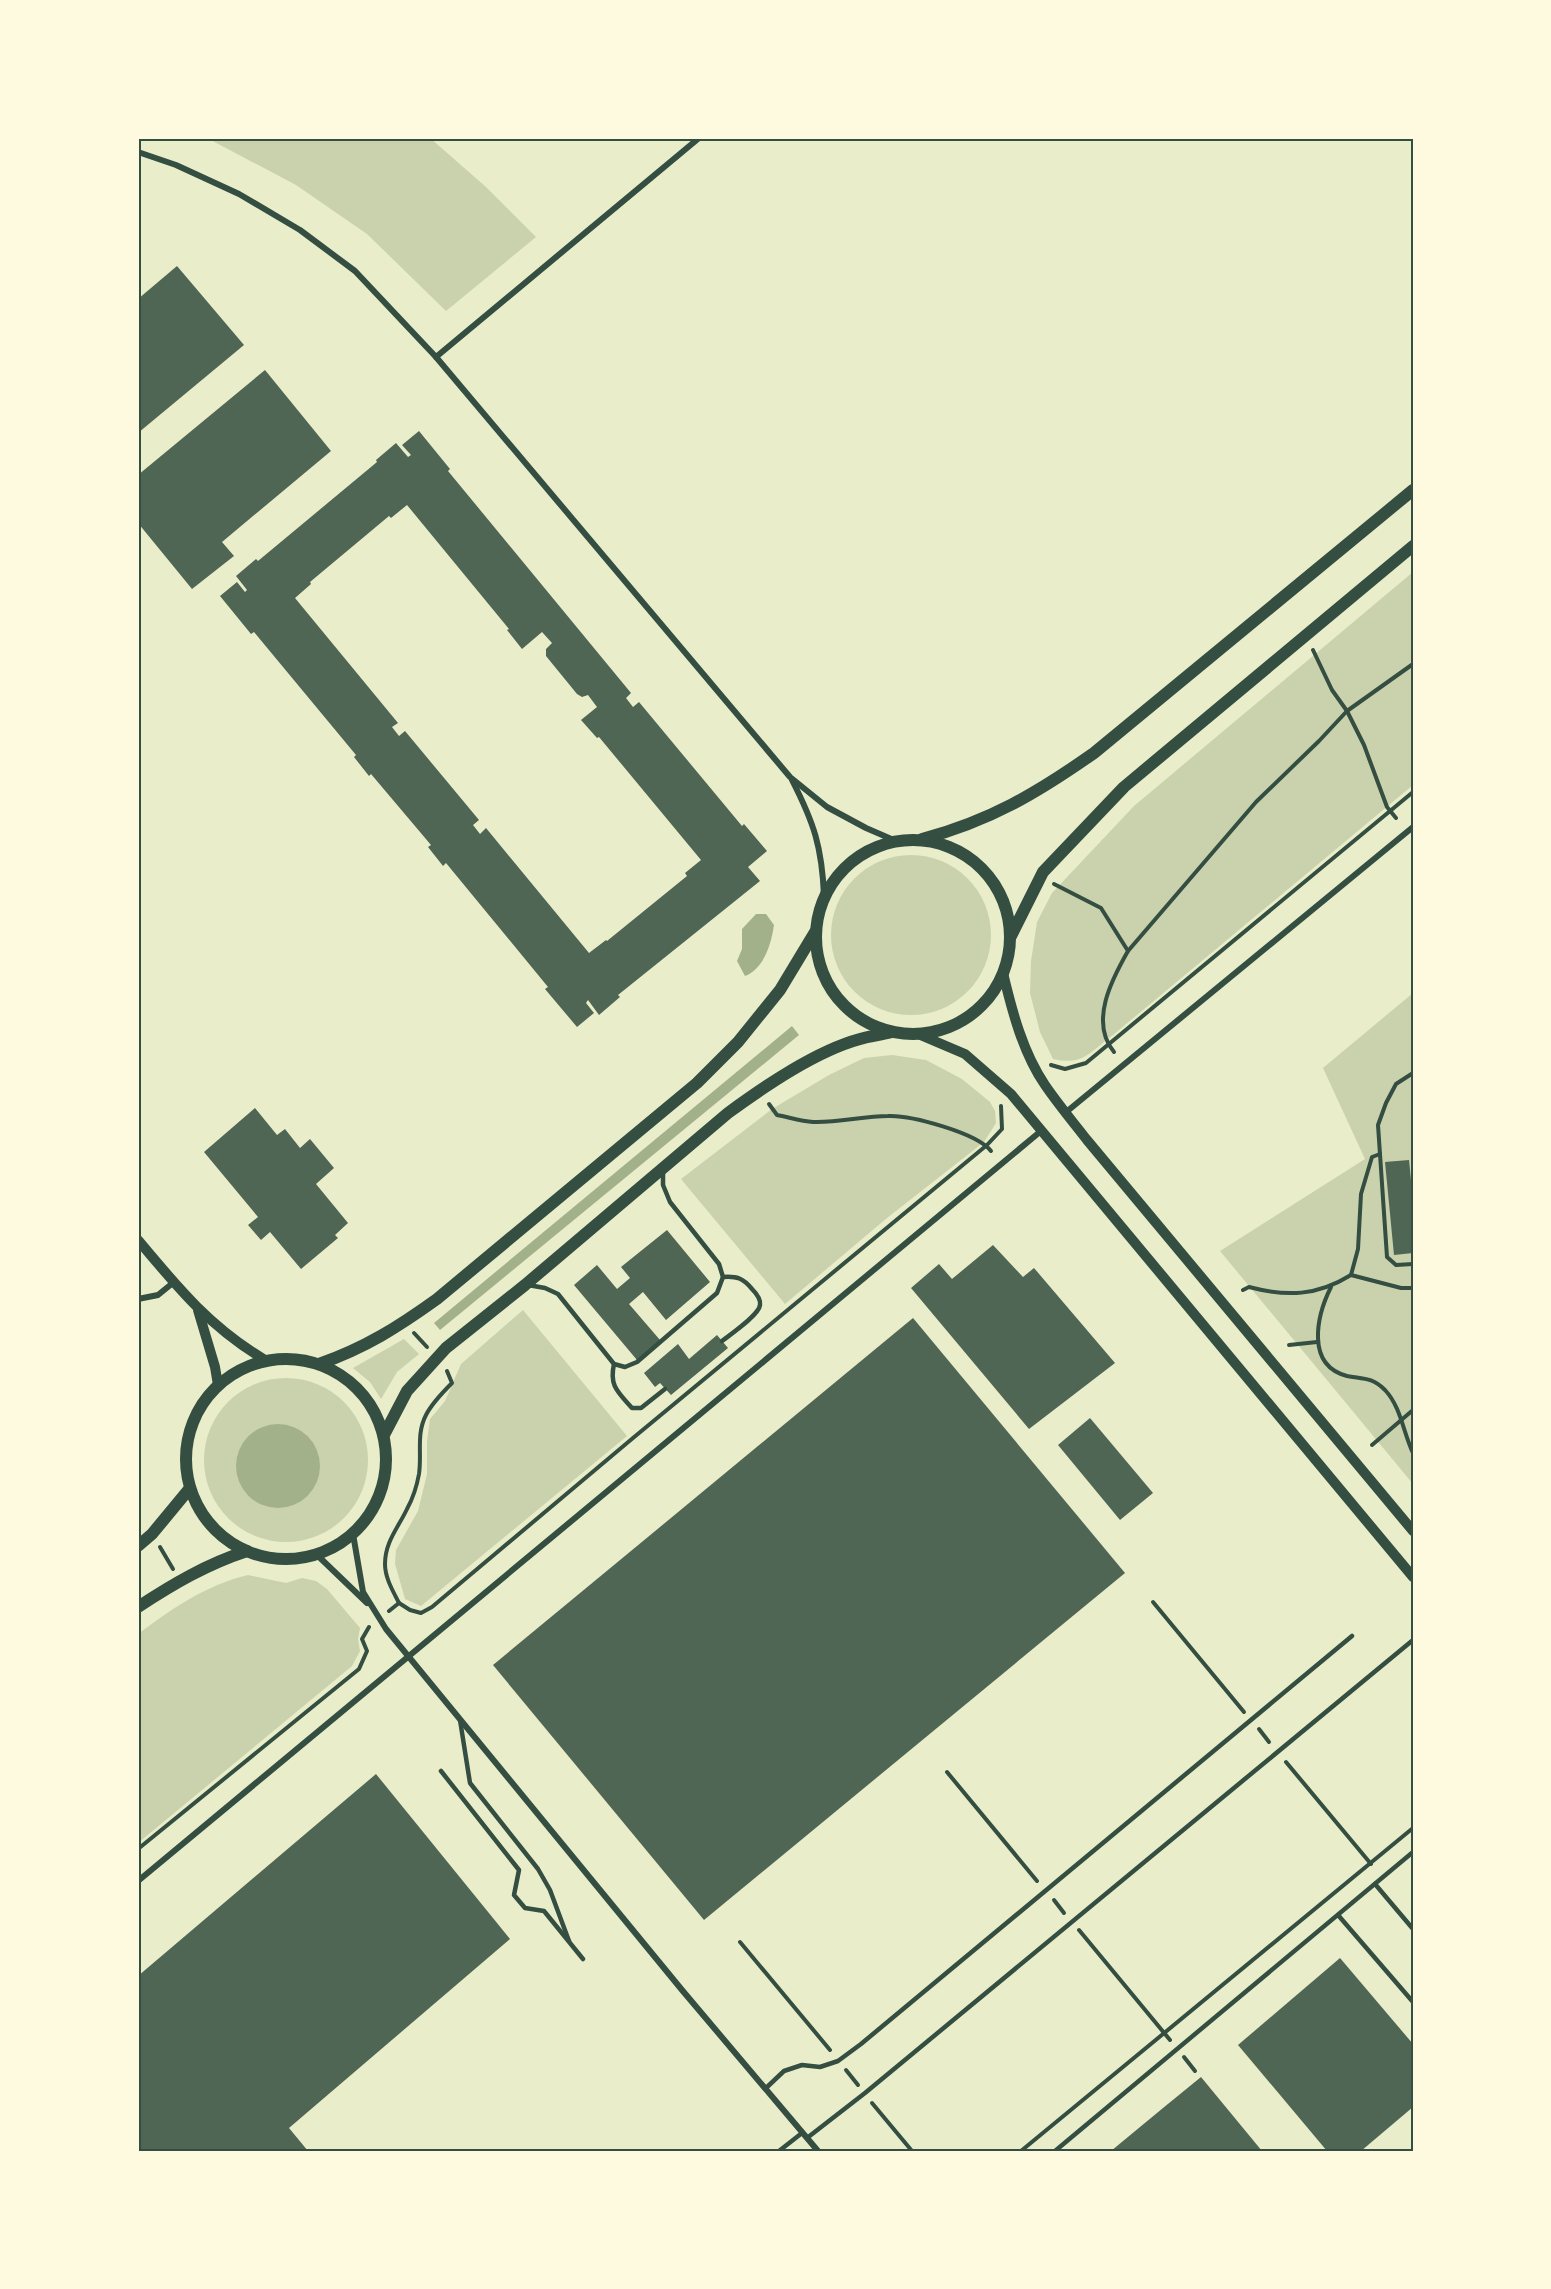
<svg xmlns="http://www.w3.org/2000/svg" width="1551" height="2289" font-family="'Asap Condensed',sans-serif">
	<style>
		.green { fill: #cad2ad }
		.water { fill: #a3b18a }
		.building { fill: #4f6655; fill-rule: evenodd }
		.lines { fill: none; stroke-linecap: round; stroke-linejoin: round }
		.path { stroke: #344e41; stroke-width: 4 }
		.service { stroke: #344e41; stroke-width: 4.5 }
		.minor { stroke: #344e41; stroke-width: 6 }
		.tertiary { stroke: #344e41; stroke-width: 10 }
		.secondary { stroke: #344e41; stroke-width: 12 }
		.neatline { fill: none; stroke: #344e41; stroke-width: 2 }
	</style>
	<rect width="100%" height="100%" fill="#e9edc9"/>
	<g class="green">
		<polygon points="207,138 430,138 486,187 536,237 446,311 367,234 296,185"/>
		<path d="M1413 572V785L1113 1035C1090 1052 1083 1066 1053 1059L1040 1032 1030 993 1031 961 1037 922 1052 893 1134 806Z"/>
		<circle cx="911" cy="935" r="80"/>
		<polygon points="1413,993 1413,1137 1411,1169 1413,1181 1413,1484 1220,1251 1365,1159 1323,1068"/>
		<polygon points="892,1055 926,1060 962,1079 990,1102 995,1111 996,1123 984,1142 887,1218 785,1304 681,1179 772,1109 829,1075 864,1058"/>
		<polygon points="523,1310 627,1436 421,1606 405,1599 395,1564 396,1550 418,1511 427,1474 427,1441 430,1419 445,1401 461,1364"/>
		<polygon points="404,1339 419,1354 397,1372 381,1399 370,1382 353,1368"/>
		<circle cx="286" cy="1460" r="82"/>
		<path d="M248 1575 286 1583 302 1578 316 1581 327 1589 360 1628 358 1639 360 1651 352 1666 138 1843V1634C173 1608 206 1585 248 1575Z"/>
	</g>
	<g class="water">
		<path d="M756 914H766L774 925C771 945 764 968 745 976L737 961 742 949V929Z"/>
		<polygon points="792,1026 799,1035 440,1330 434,1323"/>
		<circle cx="278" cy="1466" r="42"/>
	</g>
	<g class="building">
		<polygon points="177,266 244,345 138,433 138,299"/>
		<polygon points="265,370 331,451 222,542 234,556 192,589 138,523 138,475"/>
		<path d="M419 431 450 469 448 471 631 693 626 698 633 707 639 702 742 826 744 824 767 851 748 867 760 881 618 995 620 997 599 1015 588 1000 586 1003 594 1013 577 1027 545 989 548 987 446 863 443 866 428 847 431 845 371 774 369 776 354 757 356 755 254 632 251 634 220 596 237 582 245 592 247 590 236 576 256 559 258 561 377 462 376 460 396 443 408 457 411 455 402 445ZM407 505 509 629 507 630 522 649 542 632 552 643 546 649V656L577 694 582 697 588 695 597 707 581 720 597 738 599 737 701 860 685 873 687 876 607 941 606 940 589 953 486 828 480 834 473 825 479 820 405 731 399 736 392 727 398 723 295 598 311 584 310 582 389 516 391 518Z"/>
		<polygon points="255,1108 277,1135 285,1129 300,1148 310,1139 334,1168 316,1184 348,1223 335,1235 338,1238 301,1269 270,1232 261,1240 248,1225 258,1217 204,1152"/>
		<polygon points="1409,1160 1413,1200 1413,1253 1394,1255 1385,1162"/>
		<polygon points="667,1230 710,1282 666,1320 643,1292 629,1304 660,1340 637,1360 574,1285 597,1265 617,1289 630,1278 621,1267"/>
		<polygon points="993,1245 1023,1277 1034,1268 1115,1363 1029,1429 911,1288 939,1264 952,1279"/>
		<polygon points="913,1318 1125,1573 704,1920 493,1665"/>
		<polygon points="717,1335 728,1348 671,1395 660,1383 655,1387 644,1373 678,1344 689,1359"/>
		<polygon points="1090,1418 1153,1493 1120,1520 1058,1445"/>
		<polygon points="376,1774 510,1939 289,2128 308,2151 138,2151 138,1976"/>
		<polygon points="1340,1958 1413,2044 1413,2107 1361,2151 1327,2151 1238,2045"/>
		<polygon points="1201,2077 1262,2151 1111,2151 1163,2108"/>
	</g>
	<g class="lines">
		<g class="path">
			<polyline points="1313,650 1332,690 1347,711 1364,745 1387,807 1396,818"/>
			<polyline points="1054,884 1101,908 1128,951"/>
			<path d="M1114 1052C1089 1022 1112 979 1128 951L1256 802 1319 741 1347 711 1413 664"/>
			<polyline points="1051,1065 1065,1069 1086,1063 1413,792"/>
			<polyline points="1413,1073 1396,1084 1386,1103 1378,1125 1387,1257 1396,1265 1413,1264"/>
			<path d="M769 1104 777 1115C788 1117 801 1121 813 1122 838 1123 863 1116 888 1116 911 1115 977 1133 991 1151"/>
			<polyline points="1351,1275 1358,1249 1361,1194 1372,1157 1380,1154"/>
			<path d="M1331 1287C1317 1315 1305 1365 1347 1376 1363 1379 1372 1377 1385 1390 1401 1407 1403 1432 1413 1453"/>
			<path d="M1243 1290 1249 1287C1287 1297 1317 1296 1351 1275L1401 1288H1413"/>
			<polyline points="414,1333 427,1347"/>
			<polyline points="1289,1345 1317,1342"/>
			<polyline points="1372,1445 1413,1410"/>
			<polyline points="160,1547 173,1569"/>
			<polyline points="1153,1602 1244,1712"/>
			<path d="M399 1603C393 1591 385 1578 385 1564 385 1542 398 1528 407 1509 412 1500 417 1485 419 1474 422 1454 416 1434 426 1415 432 1403 443 1392 452 1383L447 1371"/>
			<polyline points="389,1611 399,1603 410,1610 421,1613 432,1607 633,1438 987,1145 1002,1129 1001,1106"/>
			<polyline points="1259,1729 1269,1742"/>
			<polyline points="1286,1762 1371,1864"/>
			<polyline points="947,1772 1037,1881"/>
			<polyline points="138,1849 359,1669 367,1651 362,1639 369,1627"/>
			<polyline points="1054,1900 1064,1913"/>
			<polyline points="1079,1930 1170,2040"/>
			<polyline points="740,1942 830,2050"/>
			<polyline points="1184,2057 1195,2071"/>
			<polyline points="846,2070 858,2085"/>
			<polyline points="872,2103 912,2151"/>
			<polyline points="1021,2151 1413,1828"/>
		</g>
		<g class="service">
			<polyline points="528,1285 545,1288 558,1294 614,1364 625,1367 637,1362 717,1293 723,1277 719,1264 670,1202 663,1185 663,1170"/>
			<path d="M722 1341C731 1334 759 1315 760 1305 761 1299 756 1293 752 1289 743 1278 737 1276 723 1277"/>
			<path d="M614 1364C609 1386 618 1392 632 1408H641L665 1389"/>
			<polyline points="460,1720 470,1783 538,1869 550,1890 569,1941"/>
			<polyline points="441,1771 519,1870 514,1895 525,1908 544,1911 583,1959"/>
			<polyline points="1375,1884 1413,1929"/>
			<polyline points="1338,1915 1413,2002"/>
			<polyline points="765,2089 784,2071 802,2065 820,2067 838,2061 861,2044 1352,1636"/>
			<polyline points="807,2138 865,2093 1413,1640"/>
			<polyline points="779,2151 802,2133"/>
			<polyline points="1055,2151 1413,1852"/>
		</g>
		<g class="minor">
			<polyline points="138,152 176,165 239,194 300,230 355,271 436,357 790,777 827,807 866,828 896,841"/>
			<polyline points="436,357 699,138"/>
			<path d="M792 780C814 823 822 847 824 896"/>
			<polyline points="1065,1113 1413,827"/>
			<polyline points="138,1299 158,1295 174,1282"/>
			<polyline points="353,1534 363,1592 386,1629 682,1990 818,2151"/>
			<polyline points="316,1554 367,1603"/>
			<polyline points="138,1881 1041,1131"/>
		</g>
		<g class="tertiary">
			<path d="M1003 973C1012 1011 1023 1053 1045 1085 1058 1104 1073 1122 1087 1140L1413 1531"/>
			<polyline points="918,1034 965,1054 1011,1094 1413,1577"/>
			<path d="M138 1240C178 1288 210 1327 265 1360"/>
			<polyline points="198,1310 215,1367 218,1385"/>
		</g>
		<g class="secondary">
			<path d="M922 839C990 821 1037 793 1094 753L1413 490"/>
			<circle cx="913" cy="937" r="97"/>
			<polyline points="1011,936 1043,872 1124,787 1413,546"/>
			<circle cx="286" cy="1459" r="100"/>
			<path d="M319 1364C365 1348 398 1327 437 1299L697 1083 738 1042 780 990 815 932"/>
			<path d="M384 1435 407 1391 446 1348 525 1285 728 1113C765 1086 816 1051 860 1039 870 1036 881 1035 892 1032"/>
			<polyline points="138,1546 152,1534 190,1488"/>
			<path d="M138 1607C173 1584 207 1564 247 1551"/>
		</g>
	</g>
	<rect width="1551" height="2289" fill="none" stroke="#fefae0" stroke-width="279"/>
	<rect x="140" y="140" width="1272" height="2010" class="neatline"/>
</svg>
